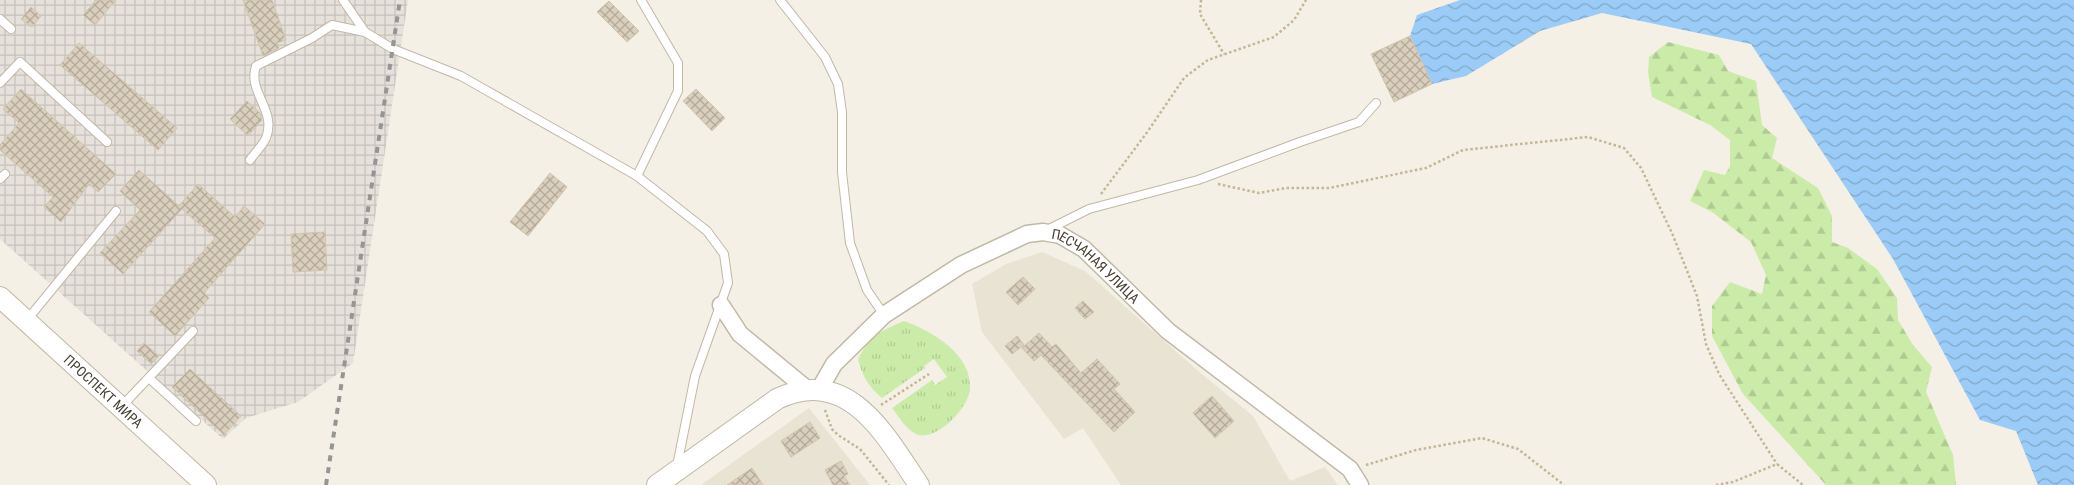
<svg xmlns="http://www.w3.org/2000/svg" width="2074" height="485" font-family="'Roboto Condensed',sans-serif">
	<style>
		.residential { fill: #e8e3d2 }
		.industrial { fill: url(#industrial-grid) }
		.forest { fill: url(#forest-firs) }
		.park { fill: url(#park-tufts) }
		.water { fill: url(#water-waves) }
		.building { fill: url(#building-cross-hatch); stroke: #d2c5ac }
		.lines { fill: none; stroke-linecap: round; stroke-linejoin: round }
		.service-casing { stroke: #c0b9a6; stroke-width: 10 }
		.minor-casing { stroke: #c0b9a6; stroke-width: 19 }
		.tertiary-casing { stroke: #c0b9a6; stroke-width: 22 }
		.path { stroke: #c3b696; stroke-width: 2.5; stroke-dasharray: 2.5 2.5; stroke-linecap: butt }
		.service { stroke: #fff; stroke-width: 8 }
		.minor { stroke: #fff; stroke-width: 16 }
		.tertiary { stroke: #fff; stroke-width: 20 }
		.rail { stroke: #959595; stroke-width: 4; stroke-dasharray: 6 6; stroke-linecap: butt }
		.labels { text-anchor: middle; stroke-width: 4; stroke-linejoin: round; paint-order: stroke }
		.street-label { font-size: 14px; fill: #474034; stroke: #fff }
	</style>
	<defs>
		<pattern id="industrial-grid" width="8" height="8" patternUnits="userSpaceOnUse" patternTransform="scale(1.25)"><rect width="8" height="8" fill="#e6e1da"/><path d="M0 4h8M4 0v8" fill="none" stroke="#c7c2bc"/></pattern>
		<pattern id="forest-firs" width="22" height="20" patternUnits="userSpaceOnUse" patternTransform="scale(1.25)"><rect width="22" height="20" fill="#cbeca9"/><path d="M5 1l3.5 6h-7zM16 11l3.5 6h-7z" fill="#b0cb92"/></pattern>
		<pattern id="park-tufts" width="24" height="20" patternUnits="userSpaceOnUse" patternTransform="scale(1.25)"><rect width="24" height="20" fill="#cbeca9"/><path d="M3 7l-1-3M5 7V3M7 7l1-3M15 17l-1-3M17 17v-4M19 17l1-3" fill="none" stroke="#b0cb92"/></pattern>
		<pattern id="water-waves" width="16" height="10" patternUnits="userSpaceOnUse" patternTransform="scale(1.25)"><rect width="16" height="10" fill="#9bccf7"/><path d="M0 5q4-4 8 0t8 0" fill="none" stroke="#80a7c9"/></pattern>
		<pattern id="building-cross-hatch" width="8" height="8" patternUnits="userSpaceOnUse" patternTransform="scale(1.25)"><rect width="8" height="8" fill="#dacfbc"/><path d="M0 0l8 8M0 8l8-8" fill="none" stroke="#b3a99a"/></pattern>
	</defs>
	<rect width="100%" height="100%" fill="#f4f0e5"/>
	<g class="residential">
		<polygon points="1042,252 1085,271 1197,370 1253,416 1290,481 1325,467 1338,485 1121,485 1083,428 1064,439 982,332 972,284 1006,264"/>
		<polygon points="809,408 870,485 701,485"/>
	</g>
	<polygon class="industrial" points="0,0 408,0 353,363 298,402 246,418 223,439 0,239"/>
	<polygon class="forest" points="1668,42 1719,55 1728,71 1756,81 1762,125 1777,138 1772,158 1818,188 1832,216 1832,242 1848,248 1877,269 1897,298 1898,320 1913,345 1932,367 1926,392 1953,455 1956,485 1826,485 1743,394 1712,336 1712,306 1730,282 1762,294 1766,275 1751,242 1712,212 1690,201 1704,170 1725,175 1730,166 1730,140 1710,125 1652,97 1648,72 1649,57"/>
	<path class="park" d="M904 321C932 331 972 354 970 389 969 408 935 443 916 434 905 428 899 417 892 408L932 380 935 385 947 377 934 359 924 366 925 368 882 398C869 387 862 376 858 359 871 335 880 331 904 321Z"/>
	<polygon class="water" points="1460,0 2074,0 2074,485 2038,485 2016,431 1980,420 1893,259 1751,44 1602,13 1540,31 1466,76 1432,84 1410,36 1417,15"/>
	<g class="building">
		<polygon points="96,0 116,0 95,25 83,15"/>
		<polygon points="243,0 272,0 286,40 277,43 279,48 263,56"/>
		<polygon points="609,1 639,31 627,42 597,12"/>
		<polygon points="31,7 41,16 32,27 21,19"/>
		<polygon points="1410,36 1432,84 1394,102 1371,54"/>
		<polygon points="79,43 177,128 158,150 60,65"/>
		<polygon points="21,89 116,174 98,192 89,184 61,222 44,207 53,197 0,150 0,145 19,123 3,109"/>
		<polygon points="696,89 725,118 712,131 683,101"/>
		<polygon points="247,101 260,113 262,120 248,136 230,119"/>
		<polygon points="139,170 179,206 198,184 235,217 244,206 265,224 204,293 209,298 175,336 149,312 215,238 182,209 123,274 100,253 140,210 120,191"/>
		<polygon points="550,173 567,187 528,236 510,222"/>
		<polygon points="325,232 327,270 293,272 291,234"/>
		<polygon points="1023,277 1035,289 1018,305 1006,292"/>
		<polygon points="1083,301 1094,312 1085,319 1075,308"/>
		<polygon points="1039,333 1052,347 1056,344 1081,373 1097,359 1120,384 1114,389 1135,412 1114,432 1041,355 1034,361 1022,348"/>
		<polygon points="1017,336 1024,345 1012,354 1005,346"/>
		<polygon points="144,343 159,356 151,364 137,351"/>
		<polygon points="190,369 241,416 224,435 172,387"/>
		<polygon points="1212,396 1234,421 1215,438 1193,413"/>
		<polygon points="810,422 820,438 791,457 781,441"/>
		<polygon points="841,461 848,474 844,476 850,485 833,485 825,470"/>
		<polygon points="752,468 763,485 727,485"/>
	</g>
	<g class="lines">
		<defs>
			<g id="service">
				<polyline points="343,0 365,32 393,49 461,76 637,176 707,231 724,254 728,283 695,376 677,466"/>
				<polyline points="780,0 825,57 838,84 842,112 842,172 850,243 867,290 884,315"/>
				<polyline points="0,19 11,29"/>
				<polyline points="0,83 20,62 107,142"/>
				<path d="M250 160C255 153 263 145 266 138 277 110 247 92 256 66L312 38 332 25 365 32"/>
				<polyline points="637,176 678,91 678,63 641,0"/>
				<polyline points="0,179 5,174"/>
				<polyline points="1047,230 1089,209 1198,180 1300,142 1359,122 1376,103"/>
				<polyline points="27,320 116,211"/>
				<polyline points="149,378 196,421"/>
				<polyline points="122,406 193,331"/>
			</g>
			<g id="minor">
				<polyline points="721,305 740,334 808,390"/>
				<path id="s1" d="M819 390 834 364 884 315 961 265 1027 234 1043 232 1060 235 1084 249 1168 331 1350 469 1360 485"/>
			</g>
			<g id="tertiary">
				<path id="s2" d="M0 297 206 485"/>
				<path d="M657 485 777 399C849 365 885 435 919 485"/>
			</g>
		</defs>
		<use href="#service" class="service-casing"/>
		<use href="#minor" class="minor-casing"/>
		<use href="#tertiary" class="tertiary-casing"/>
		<g class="path">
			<polyline points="1201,0 1200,14 1224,54"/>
			<polyline points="1218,184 1259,193 1286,188 1329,188 1426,168 1463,150 1588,137 1624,148 1641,168 1672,233 1697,296 1706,344 1719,374 1777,464"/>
			<polyline points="1101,194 1148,131 1184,78 1208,60 1274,37 1294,20 1306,0"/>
			<polyline points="881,405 929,374"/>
			<polyline points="825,410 832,429 838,435 860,449 889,485"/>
			<polyline points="1366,465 1416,450 1482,438 1518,449 1564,485"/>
			<polyline points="1716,485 1733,482 1777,464 1803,485"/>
		</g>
		<use href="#service" class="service"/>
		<use href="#minor" class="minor"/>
		<use href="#tertiary" class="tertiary"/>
		<polyline class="rail" points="326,485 400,0"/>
	</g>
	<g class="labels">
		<g class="street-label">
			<text dy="5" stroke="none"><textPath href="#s1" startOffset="345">ПЕСЧАНАЯ УЛИЦА</textPath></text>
			<text dy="5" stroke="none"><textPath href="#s2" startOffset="140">ПРОСПЕКТ МИРА</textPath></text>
		</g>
	</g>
</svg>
